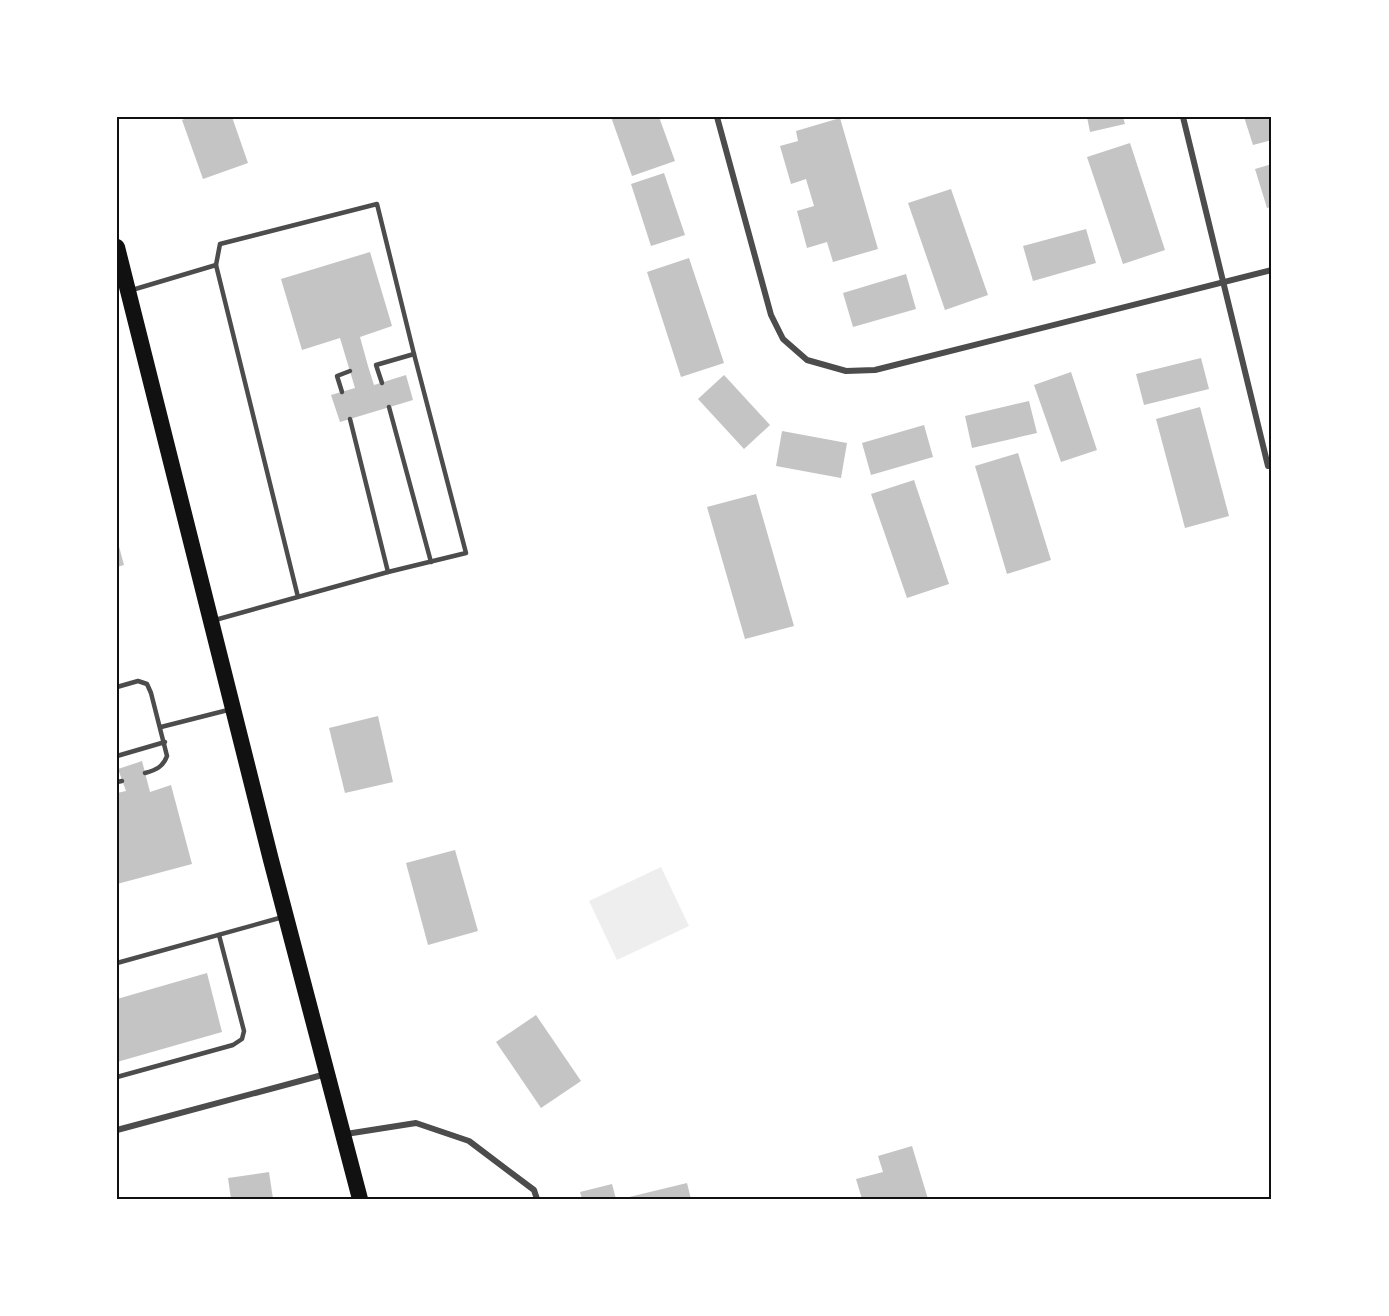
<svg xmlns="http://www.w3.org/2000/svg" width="1389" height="1316" font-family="'IBM Plex Serif',serif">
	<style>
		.green { fill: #eee }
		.building { fill: #c4c4c4 }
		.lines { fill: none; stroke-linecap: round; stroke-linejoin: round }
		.service { stroke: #4c4c4c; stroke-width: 4.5 }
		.minor { stroke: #4c4c4c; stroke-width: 6 }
		.trunk { stroke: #111; stroke-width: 16 }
		.neatline { fill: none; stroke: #111; stroke-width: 2 }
	</style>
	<rect width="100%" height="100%" fill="#fff"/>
	<polygon class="green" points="661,867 689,926 617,960 589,901"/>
	<g class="building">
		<polygon points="189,117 232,117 248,163 203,179 182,120"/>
		<polygon points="611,117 659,117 675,161 632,176"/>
		<polygon points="1087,117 1123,117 1125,124 1090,132"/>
		<polygon points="1244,117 1272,117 1272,140 1253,145"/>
		<polygon points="840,118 878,249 833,262 827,242 807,248 797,211 814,206 806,179 791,184 780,146 798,141 796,131"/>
		<polygon points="1130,143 1165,250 1123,264 1087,157"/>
		<polygon points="1272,164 1272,207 1267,208 1255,169"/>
		<polygon points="664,173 685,235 651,246 631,184"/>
		<polygon points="951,189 988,295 945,310 908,203"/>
		<polygon points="1086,229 1096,263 1033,281 1023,246"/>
		<polygon points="370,252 392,326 360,337 368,366 374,385 406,375 413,400 340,422 331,395 355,388 340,338 302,350 281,279"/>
		<polygon points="689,258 724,363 681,377 647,272"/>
		<polygon points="906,274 916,309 853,327 843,293"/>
		<polygon points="1201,358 1209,389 1144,405 1136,374"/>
		<polygon points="1071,372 1097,450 1061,462 1034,385"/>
		<polygon points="724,375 770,425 744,449 698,399"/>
		<polygon points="1029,401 1037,433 972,448 965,416"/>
		<polygon points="1200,407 1229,516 1185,528 1156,419"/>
		<polygon points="924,425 933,457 871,475 862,443"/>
		<polygon points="782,431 847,443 841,478 776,466"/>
		<polygon points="1018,453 1051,560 1007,574 975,466"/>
		<polygon points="914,480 949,584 907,598 871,494"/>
		<polygon points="756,494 794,626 745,639 707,507"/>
		<polygon points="117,539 124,565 117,567"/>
		<polygon points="378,716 393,782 345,793 329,728"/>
		<polygon points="142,761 150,792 171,785 192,864 117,884 117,793 126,791 118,769"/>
		<polygon points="455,850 478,931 428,945 406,863"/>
		<polygon points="207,973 222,1032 117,1062 117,999"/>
		<polygon points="536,1015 581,1081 541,1108 496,1042"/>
		<polygon points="912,1146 928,1199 862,1199 856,1179 883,1172 878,1156"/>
		<polygon points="269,1172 273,1199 231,1199 228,1178"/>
		<polygon points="687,1183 691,1199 625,1199 625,1198"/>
		<polygon points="612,1184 616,1199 582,1199 580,1192"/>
	</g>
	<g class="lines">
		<g class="service">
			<polyline points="132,290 216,265"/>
			<polyline points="382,383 376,365 414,354"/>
			<polyline points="342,392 337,376 350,371"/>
			<polyline points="389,407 431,562"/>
			<polyline points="350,419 388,572"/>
			<polyline points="215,620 388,572 466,553 414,354 377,204 220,244 216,265 298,597"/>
			<path d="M117 687 138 681 147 684 151 693 167 756C163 767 156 770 145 773"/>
			<polyline points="161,727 228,710"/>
			<polyline points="117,756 165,742"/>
			<polyline points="117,782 122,781"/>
			<polyline points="117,963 283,917"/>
			<polyline points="117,1077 233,1045 242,1039 244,1031 219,935"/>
		</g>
		<g class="minor">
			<polyline points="717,117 771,315 783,339 807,360 846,371 875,370 1272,270"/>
			<polyline points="1183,117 1268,466"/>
			<polyline points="117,1130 326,1074"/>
			<polyline points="346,1134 416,1123 469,1141 534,1190 537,1199"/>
		</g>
		<polyline class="trunk" points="117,247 271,860 360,1199"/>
	</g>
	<rect width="1389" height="1316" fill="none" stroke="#ffffff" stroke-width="237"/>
	<rect x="118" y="118" width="1152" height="1080" class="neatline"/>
</svg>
